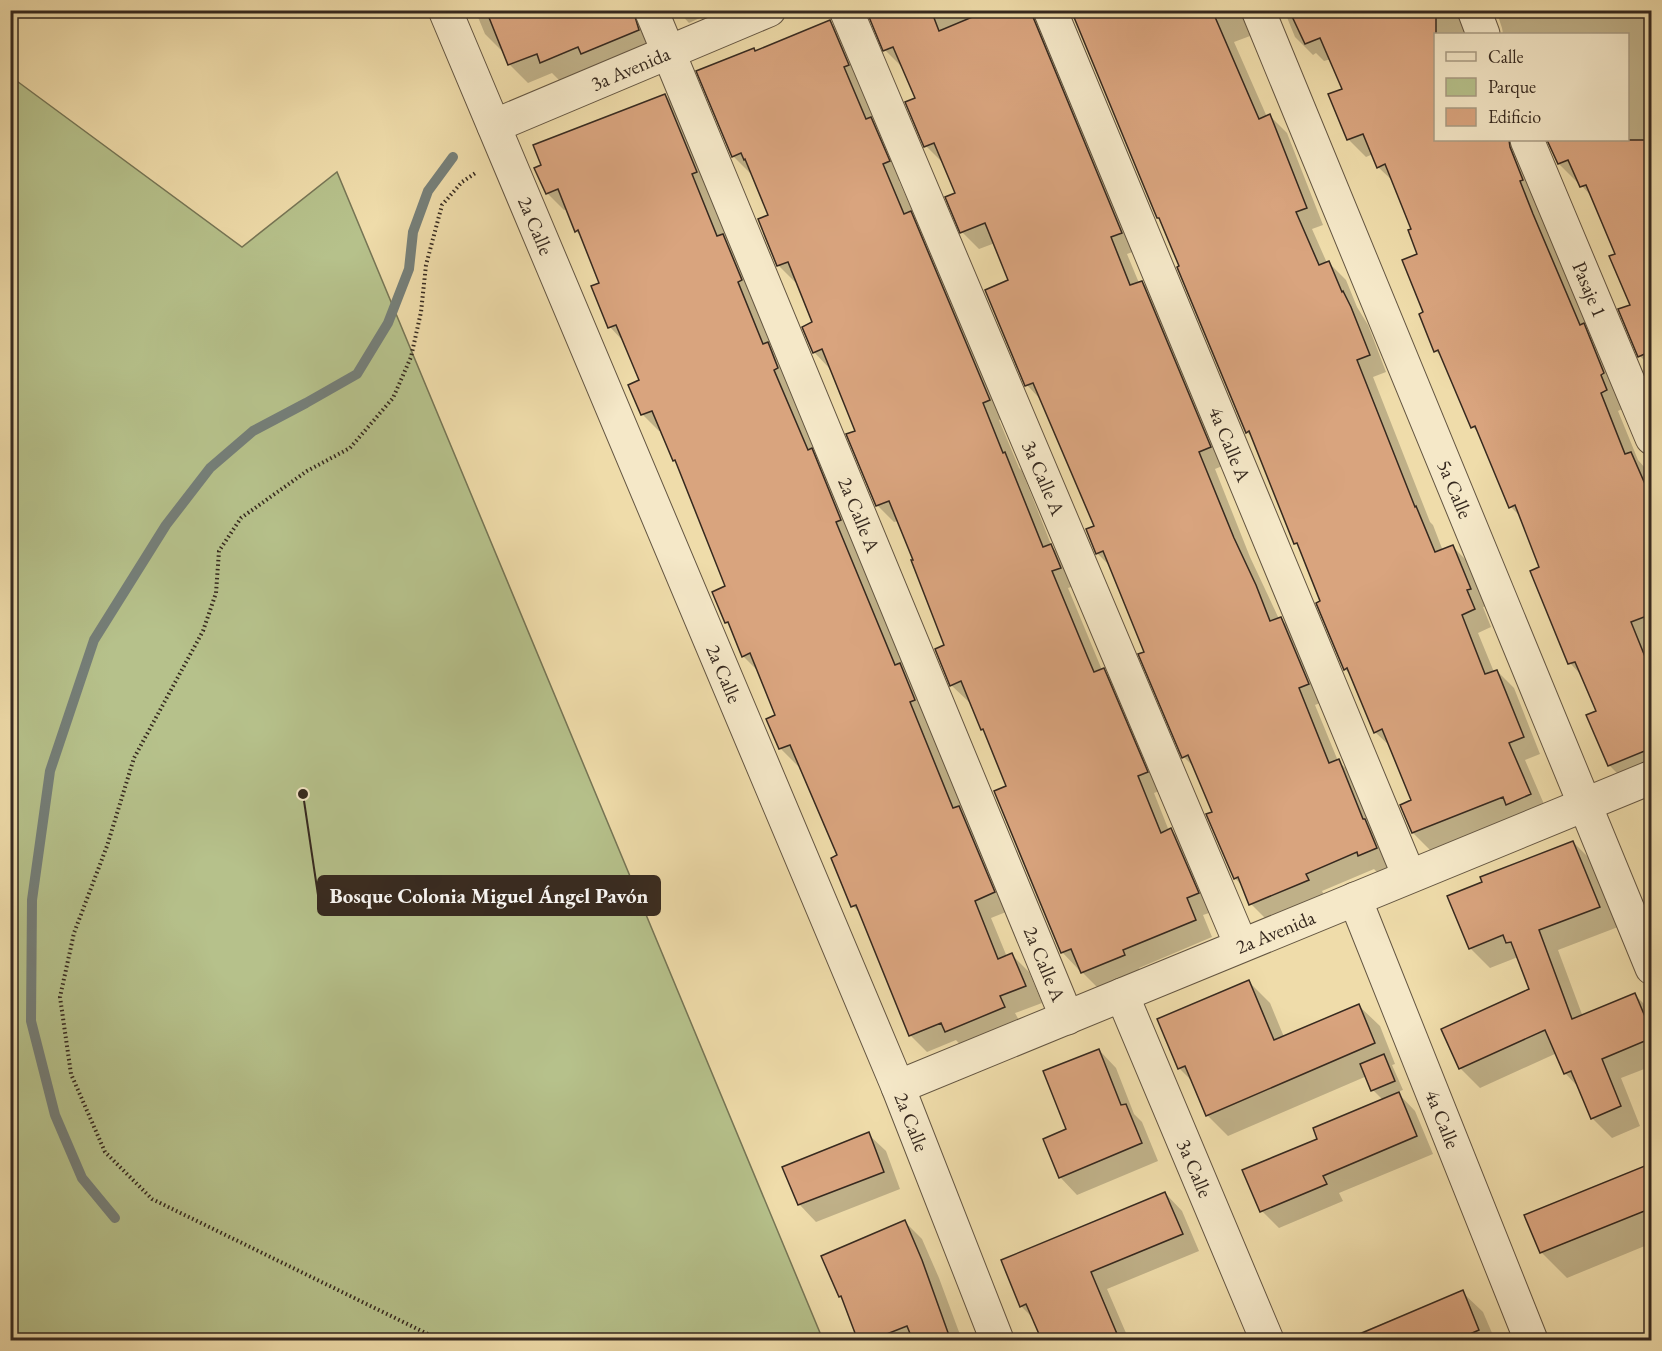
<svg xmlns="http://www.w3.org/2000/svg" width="1662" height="1351" font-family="'EB Garamond',serif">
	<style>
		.green { fill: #b6c18b; stroke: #767555; stroke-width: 1.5 }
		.shadow { fill: #0003 }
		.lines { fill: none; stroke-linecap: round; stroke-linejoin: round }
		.stream { stroke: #757f79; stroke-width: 10 }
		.building { fill: #d9a47e; stroke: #36291f; stroke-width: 1.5 }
		.minor-casing { stroke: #645642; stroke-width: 35 }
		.path { stroke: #36291f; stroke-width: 4; stroke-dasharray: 1.5 3; stroke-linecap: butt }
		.minor { stroke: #f5e8c8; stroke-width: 33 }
		.labels { text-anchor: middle; stroke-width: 4.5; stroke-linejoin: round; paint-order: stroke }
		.street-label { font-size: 20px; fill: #36291f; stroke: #f5e8c8 }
		.leader { fill: none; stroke: #36291f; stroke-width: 2 }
		.callout-dot { fill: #36291f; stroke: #f5e8c8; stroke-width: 2 }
		.callout { fill: #36291f; stroke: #36291f; stroke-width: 2 }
		.callout-label { font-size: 21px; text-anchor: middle; font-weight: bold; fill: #fff }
	</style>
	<rect width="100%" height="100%" fill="#efdcaa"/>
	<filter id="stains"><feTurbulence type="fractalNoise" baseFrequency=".00333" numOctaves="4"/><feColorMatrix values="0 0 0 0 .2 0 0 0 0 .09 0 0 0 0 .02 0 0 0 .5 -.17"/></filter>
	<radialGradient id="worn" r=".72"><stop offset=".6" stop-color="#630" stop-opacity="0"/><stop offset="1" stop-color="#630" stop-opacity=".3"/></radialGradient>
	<polygon class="green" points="10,76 242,247 337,172 823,1340 11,1340"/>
	<g class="shadow">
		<polygon points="475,10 662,10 656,48 600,71 595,66 559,80 552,73 528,83 510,65 505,52 503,52 485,34"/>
		<polygon points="677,10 717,10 689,23"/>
		<polygon points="868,10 1059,10 1138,250 1127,254 1139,283 1142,282 1159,299 1227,464 1215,469 1250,557 1279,619 1281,619 1298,636 1325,701 1315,705 1338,761 1356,778 1393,865 1377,872 1374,869 1322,891 1325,897 1268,921 1251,904 1244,888 1235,878 1214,813 1195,768 1184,757 1146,652 1111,567 1097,553 1096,527 1042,401 1027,385 1010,281 995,243 979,249 962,232 957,194 943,163 926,146 917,99 902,67 885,50"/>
		<polygon points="1122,10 1240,10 1250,36 1234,42 1267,117 1270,116 1287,133 1323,225 1312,229 1327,263 1329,263 1346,280 1357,307 1368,325 1386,372 1373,377 1430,522 1433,525 1443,551 1453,547 1470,564 1487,606 1483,607 1491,627 1478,633 1494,672 1497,671 1514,688 1540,754 1525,760 1547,811 1519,814 1430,850 1413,833 1413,801 1392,748 1375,732 1351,675 1345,669 1322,602 1300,547 1296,543 1254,439 1247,432 1181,267 1162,221 1158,218"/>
		<polygon points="1284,10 1485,10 1474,34 1436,34 1436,140 1543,140 1624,408 1618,411 1638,460 1645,468 1652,465 1652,773 1627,783 1609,765 1598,712 1583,677 1570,663 1541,568 1521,517 1511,507 1481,435 1473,427 1443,358 1436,351 1425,313 1419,255 1413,230 1395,183 1378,167 1373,154 1366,157 1348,139 1344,90 1331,59 1324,61 1316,53 1313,55 1295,37"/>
		<polygon points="1496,10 1652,10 1652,350 1646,352 1646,356 1652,353 1652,368 1640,356 1620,310 1632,306 1617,255 1594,199 1582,186 1579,181 1577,182 1559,164 1549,140 1628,140 1628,34 1503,34 1502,28"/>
		<polygon points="830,22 847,39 906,178 899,181 915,217 927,230 1007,417 999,420 1019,468 1022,471 1052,547 1068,563 1077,585 1068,588 1102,670 1103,670 1120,687 1164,789 1154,793 1169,831 1171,830 1188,847 1215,911 1203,915 1212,937 1139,968 1141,972 1099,989 1082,972 1081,969 1079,970 1062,952 1008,787 986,732 983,729 971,701 969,702 951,685 946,646 898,521 894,522 877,505 857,432 831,370 814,352 814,323 798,282 795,282 778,265 770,216 752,172 750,173 733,156 753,49 756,52"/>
		<polygon points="665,95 682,112 713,189 708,191 728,240 740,253 964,813 976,824 1011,910 991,918 1007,957 1012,955 1029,972 1042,1003 1015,1013 1021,1024 963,1048 956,1040 927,1052 910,1035 861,914 853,906 839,856 800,765 798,766 781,749 768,719 777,716 758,671 743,656 732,627 726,622 727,587 677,463 674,460 662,430 659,431 642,414 641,381 625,343 610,327 601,284 582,237 576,231 567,209 564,210 547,193"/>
		<polygon points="1573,842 1593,862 1618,927 1558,950 1583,1017 1635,995 1652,1012 1652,1066 1621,1078 1640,1126 1612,1138 1592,1118 1580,1089 1565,1073 1557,1053 1480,1088 1460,1068 1531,989 1518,957 1490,968 1471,949 1449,897"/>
		<polygon points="1249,982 1270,1003 1284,1037 1359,1006 1380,1026 1395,1064 1392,1065 1403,1090 1397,1092 1415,1111 1433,1154 1339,1193 1343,1201 1279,1228 1262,1211 1319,1140 1383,1100 1373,1090 1367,1076 1228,1136 1207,1115 1194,1083 1179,1068"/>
		<polygon points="1099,1050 1116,1068 1134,1114 1142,1122 1158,1161 1077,1195 1060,1177 1045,1140 1068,1130"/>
		<polygon points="868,1134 886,1151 900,1189 816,1222 799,1204"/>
		<polygon points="1652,1165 1652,1243 1567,1278 1541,1252"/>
		<polygon points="1165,1193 1182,1211 1199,1251 1107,1289 1129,1340 1044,1340 1035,1320 1021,1306"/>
		<polygon points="905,1222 922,1239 939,1278 962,1340 860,1340 844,1300 840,1296"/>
		<polygon points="1462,1292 1483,1312 1495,1340 1341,1340"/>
	</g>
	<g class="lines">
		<polyline class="stream" points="115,1218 82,1178 55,1115 31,1021 32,900 50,771 94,640 166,525 210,468 253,431 306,403 357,374 388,323 409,269 413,232 428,191 453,157"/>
	</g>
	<g class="building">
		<polygon points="486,10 633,10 639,30 581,54 578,47 540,63 537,54 508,65"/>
		<polygon points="885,10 931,10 939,31 989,10 1032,10 1033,17 1122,233 1111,237 1130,285 1142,281 1211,447 1199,452 1234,538 1256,585 1270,621 1281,617 1309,684 1299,688 1329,763 1339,759 1363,819 1365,819 1377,848 1358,856 1357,852 1306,874 1309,880 1249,905 1238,877 1234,879 1206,814 1212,812 1188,755 1182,758 1138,654 1144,652 1103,551 1096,554 1086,529 1094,526 1033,383 1025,386 985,290 1008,280 985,223 960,233 945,197 955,193 934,143 924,147 905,102 915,98 893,47 883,51 869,17"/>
		<polygon points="1071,10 1212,10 1259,119 1270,114 1307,208 1296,212 1319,265 1329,261 1342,292 1343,291 1351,307 1370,355 1357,360 1415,507 1416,506 1435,552 1453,545 1471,589 1467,590 1475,609 1462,615 1485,674 1497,670 1524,737 1509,743 1531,794 1506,805 1503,797 1412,833 1400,805 1411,800 1382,729 1374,733 1347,668 1344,670 1316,603 1320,601 1297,543 1294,544 1249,431 1246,433 1177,267 1179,266 1159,218 1157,218"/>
		<polygon points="1289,10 1436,10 1436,140 1509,140 1510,147 1523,180 1520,181 1533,214 1580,325 1584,323 1604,373 1601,375 1607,390 1601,393 1625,454 1631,452 1652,500 1652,614 1631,622 1652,674 1652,748 1608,766 1586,715 1596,711 1575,662 1568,664 1530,571 1539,567 1515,505 1509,508 1475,426 1471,428 1438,350 1434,352 1419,314 1423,312 1402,260 1417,254 1408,230 1411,229 1385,164 1377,168 1363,134 1347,140 1328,94 1342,89 1320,38 1305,44"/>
		<polygon points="830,20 849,65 844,67 866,119 871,117 890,161 883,164 904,214 911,211 990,400 983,403 1003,453 1005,452 1043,547 1051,544 1061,568 1052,571 1088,658 1094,672 1104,668 1148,772 1138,776 1161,833 1171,828 1199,893 1187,898 1196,920 1123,950 1125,955 1081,973 1071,949 1061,953 994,791 1006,786 983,729 981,730 961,681 950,686 935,649 944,645 911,560 913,560 889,501 876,506 846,434 855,431 822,349 813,353 802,327 812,322 788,262 777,266 758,219 768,215 745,159 744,160 741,153 732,157 696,71 754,48 755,51"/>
		<polygon points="665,94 697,172 692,174 717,236 723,234 742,280 738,282 763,344 768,342 778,368 774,370 808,450 812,448 841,520 836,522 895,665 900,663 915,700 910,702 953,808 959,806 995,892 975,901 998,959 1012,953 1026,986 1000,996 1005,1007 945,1032 941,1023 909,1036 856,905 851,907 831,858 837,855 790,745 779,749 766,719 775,715 750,653 742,657 728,622 725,623 712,592 725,586 675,460 673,461 652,411 641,415 628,385 639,380 616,325 608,328 591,286 599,283 578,230 575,232 558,189 546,194 534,168 541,165 533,145"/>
		<polygon points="1547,140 1652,140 1652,356 1649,352 1638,357 1618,309 1630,305 1609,256 1615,254 1586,185 1580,187 1568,160 1558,164"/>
		<polygon points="1573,841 1600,907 1539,930 1572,1019 1635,993 1652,1033 1652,1038 1602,1059 1621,1106 1591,1119 1571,1071 1564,1074 1545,1030 1459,1069 1441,1029 1529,989 1511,942 1506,943 1503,935 1469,949 1447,896 1482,882 1480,877"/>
		<polygon points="1249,980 1274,1040 1359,1004 1375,1043 1206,1116 1185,1066 1178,1069 1157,1019"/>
		<polygon points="1099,1049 1121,1105 1126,1104 1142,1143 1059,1178 1043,1139 1066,1129 1043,1071"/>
		<polygon points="1384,1054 1395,1081 1371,1091 1360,1064"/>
		<polygon points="1399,1092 1417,1136 1323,1176 1327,1184 1260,1212 1242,1170 1317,1139 1313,1128"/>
		<polygon points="869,1132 884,1172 798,1205 782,1167"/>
		<polygon points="1652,1163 1652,1208 1540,1253 1524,1215"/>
		<polygon points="1165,1192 1183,1234 1091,1272 1120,1341 1042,1341 1026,1304 1020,1307 1001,1260"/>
		<polygon points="905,1220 922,1260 951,1341 913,1341 907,1326 869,1341 858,1341 841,1296 839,1297 821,1256"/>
		<polygon points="1463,1290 1479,1330 1454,1341 1343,1341"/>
	</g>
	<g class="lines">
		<defs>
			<g id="minor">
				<path id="s1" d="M445 10 898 1087 997 1340"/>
				<path id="s2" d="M651 10 1067 1018"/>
				<path id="s3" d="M846 10 1241 945"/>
				<path id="s4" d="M1050 10 1409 876"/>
				<path id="s5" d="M1258 10 1652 968"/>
				<polyline points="1474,10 1483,34"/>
				<path id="s6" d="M494 126 769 10"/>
				<path id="s7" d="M1527 140 1652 438"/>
				<path id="s8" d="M1355 899 1531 1340"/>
				<path id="s9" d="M1122 995 1267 1340"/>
				<path id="s10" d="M898 1087 1652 777"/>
			</g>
		</defs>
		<use href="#minor" class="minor-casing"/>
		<polyline class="path" points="440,1340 152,1199 105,1152 71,1074 60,997 74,933 107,846 134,758 203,631 216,593 219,551 241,518 307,471 350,448 393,398 411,357 421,312 426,265 442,205 462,182 477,172"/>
		<use href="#minor" class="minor"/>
	</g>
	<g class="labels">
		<g class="street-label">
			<text dy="7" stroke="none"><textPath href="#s6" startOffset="148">3a Avenida</textPath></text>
			<text dy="7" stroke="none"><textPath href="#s1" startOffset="234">2a Calle</textPath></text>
			<text dy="7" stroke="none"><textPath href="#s7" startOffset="162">Pasaje 1</textPath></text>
			<text dy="7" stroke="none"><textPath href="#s4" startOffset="470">4a Calle A</textPath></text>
			<text dy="7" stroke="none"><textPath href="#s3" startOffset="508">3a Calle A</textPath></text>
			<text dy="7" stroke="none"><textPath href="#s5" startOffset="518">5a Calle</textPath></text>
			<text dy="7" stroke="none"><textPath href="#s2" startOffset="546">2a Calle A</textPath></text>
			<text dy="7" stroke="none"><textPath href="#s1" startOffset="720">2a Calle</textPath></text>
			<text dy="7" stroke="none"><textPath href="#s10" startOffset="408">2a Avenida</textPath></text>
			<text dy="7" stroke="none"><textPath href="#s2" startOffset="1032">2a Calle A</textPath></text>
			<text dy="7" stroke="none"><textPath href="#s8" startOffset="237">4a Calle</textPath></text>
			<text dy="7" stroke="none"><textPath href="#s1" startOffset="1206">2a Calle</textPath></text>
			<text dy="7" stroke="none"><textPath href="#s9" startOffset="188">3a Calle</textPath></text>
		</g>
	</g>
	<path class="leader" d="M303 794L318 895"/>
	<circle class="callout-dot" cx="303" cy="794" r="6"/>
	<rect class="callout" x="318" y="876" width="342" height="39" rx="6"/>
	<g class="callout-label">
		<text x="489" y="903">Bosque Colonia Miguel Ángel Pavón</text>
	</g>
	<rect width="1662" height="1351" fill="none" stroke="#efdcaa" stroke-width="36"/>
	<rect x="12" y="12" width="1638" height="1327" fill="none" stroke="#36291f" stroke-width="3"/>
	<rect x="18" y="18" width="1626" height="1315" fill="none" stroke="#36291f" stroke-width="1.5"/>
	<rect x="1434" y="33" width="195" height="108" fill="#f5e8c8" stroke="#a99c84" stroke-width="1.5"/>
	<rect x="1446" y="52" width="30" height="9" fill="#f5e8c8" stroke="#a99c84" stroke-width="1.5"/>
	<text x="1488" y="63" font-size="18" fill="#36291f">Calle</text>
	<rect x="1446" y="78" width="30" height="18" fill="#b6c18b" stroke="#a99c84" stroke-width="1.5"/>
	<text x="1488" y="93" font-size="18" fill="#36291f">Parque</text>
	<rect x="1446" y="108" width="30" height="18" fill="#d9a47e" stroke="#a99c84" stroke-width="1.5"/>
	<text x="1488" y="123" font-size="18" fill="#36291f">Edificio</text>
	<rect width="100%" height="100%" filter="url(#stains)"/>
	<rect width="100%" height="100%" fill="url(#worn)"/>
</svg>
